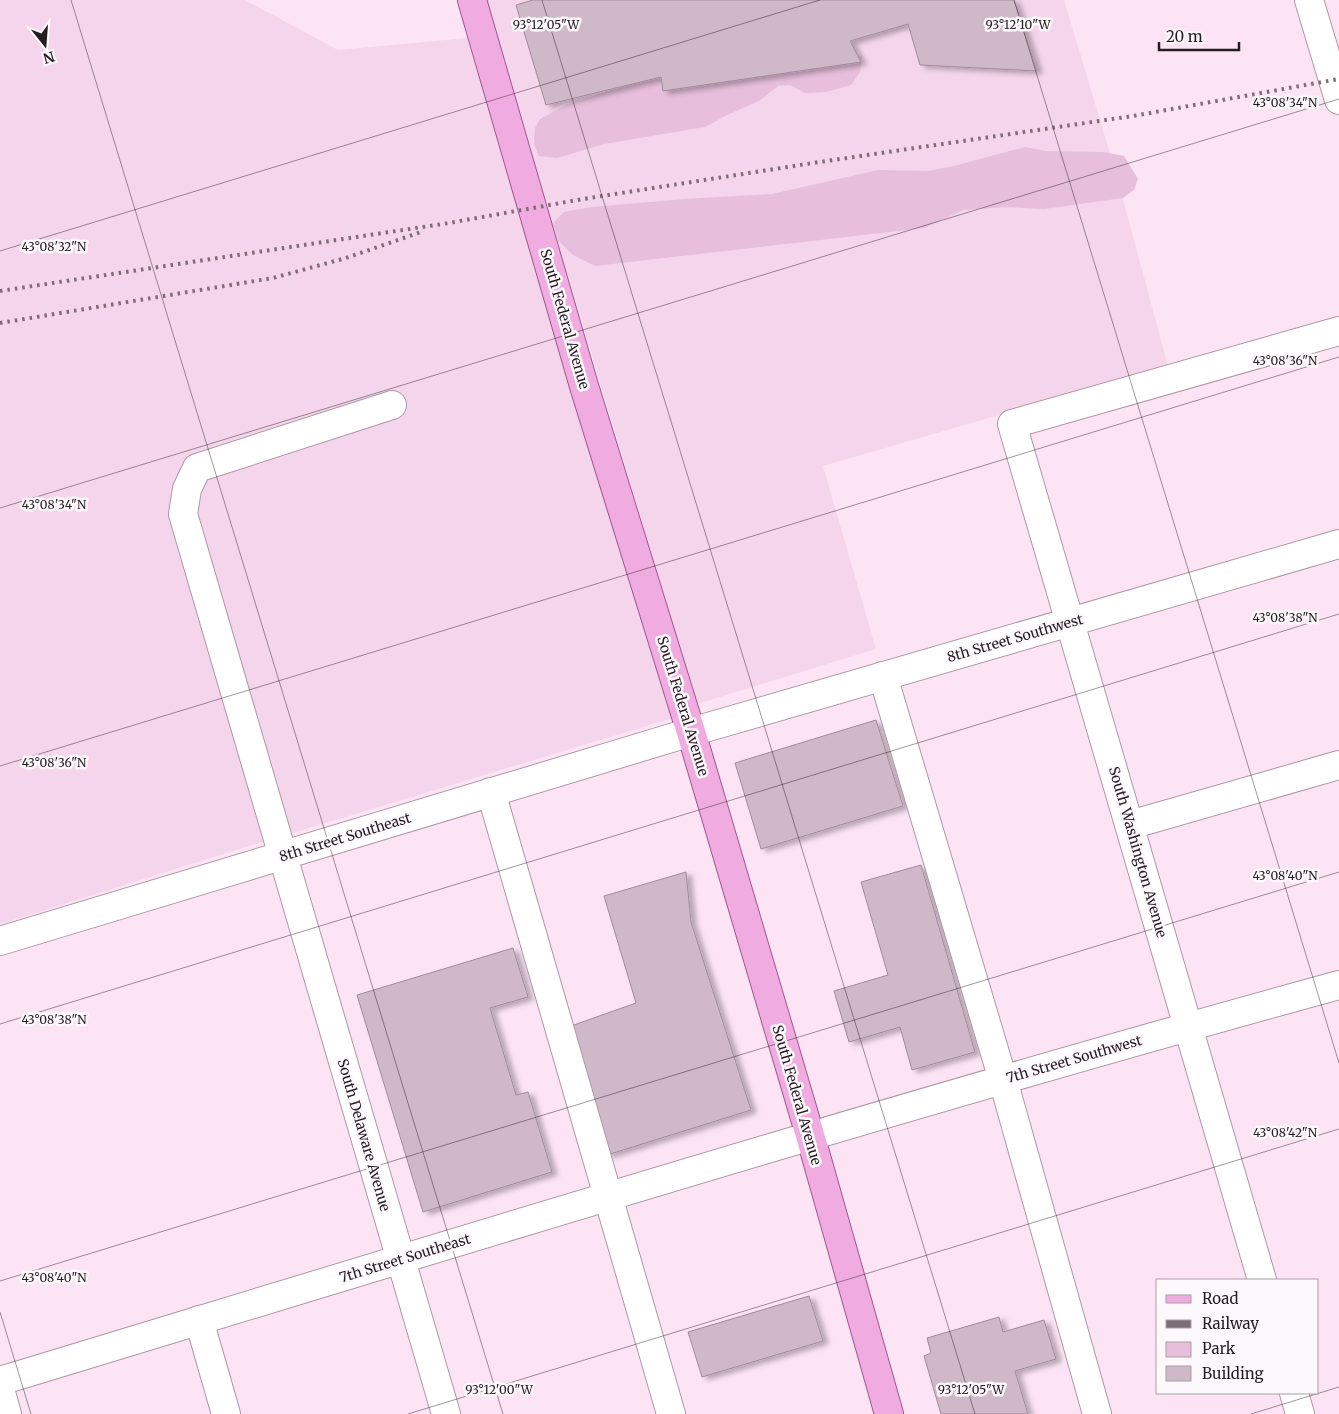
<svg xmlns="http://www.w3.org/2000/svg" width="1339" height="1414" font-family="Merriweather,serif">
	<style>
		.built { fill: #f4d5eb }
		.green { fill: #e7bedb }
		.building { fill: #cfb8c8; stroke: #a18b9b; filter: url(#shadow) }
		.lines { fill: none; stroke-linecap: round; stroke-linejoin: round }
		.minor-casing { stroke: #ae97a7; stroke-width: 30 }
		.major-casing { stroke: #a25590; stroke-width: 30 }
		.minor { stroke: #fff; stroke-width: 28 }
		.major { stroke: #f0ace0; stroke-width: 28 }
		.rail { stroke: #7b6c76; stroke-width: 4; stroke-dasharray: 2.5 5; stroke-linecap: butt }
		.ticks { fill: none; stroke: #251c22; stroke-width: 1; stroke-opacity: 0.45 }
		.labels { text-anchor: middle; stroke-width: 5; stroke-linejoin: round; paint-order: stroke }
		.street-label { font-size: 14px; fill: #251c22; stroke: #fdf8fb }
		.ticks-label { font-size: 12px; text-anchor: middle; fill: #251c22; stroke: #fdf8fb; stroke-width: 5; stroke-linejoin: round; paint-order: stroke }
	</style>
	<defs>
		<filter id="shadow"><feDropShadow dx="5.5" dy="3" stdDeviation="2.5" flood-color="#0004"/></filter>
	</defs>
	<rect width="100%" height="100%" fill="#fde4f5"/>
	<g class="built">
		<polygon points="0,0 245,0 338,50 467,38 673,718 233,851 0,924"/>
		<polygon points="485,0 1064,0 1115,170 1168,366 823,466 876,649 697,704"/>
	</g>
	<g class="green">
		<polygon points="852,53 862,57 860,72 851,85 826,92 805,93 790,85 778,86 759,101 727,115 705,127 604,144 557,158 539,156 534,144 535,128 540,119 568,104 627,85 671,75"/>
		<polygon points="1025,147 1045,151 1103,152 1124,156 1138,179 1134,190 1123,198 1044,209 1008,207 963,210 924,228 595,266 573,255 558,240 553,223 564,212 592,207 685,199 772,194 878,170 928,171 954,166"/>
	</g>
	<g class="building">
		<polygon points="533,0 1014,0 1037,71 920,65 908,24 850,41 861,62 663,91 661,77 546,105 516,5"/>
		<polygon points="876,720 903,806 761,849 735,763"/>
		<polygon points="921,865 975,1052 912,1070 900,1027 849,1042 834,991 888,975 861,882"/>
		<polygon points="686,872 691,922 751,1110 607,1155 571,1026 636,1003 604,896"/>
		<polygon points="513,948 528,997 490,1008 516,1095 528,1092 552,1172 423,1212 357,995"/>
		<polygon points="809,1296 823,1341 702,1377 688,1332"/>
		<polygon points="999,1317 1003,1332 1044,1320 1056,1359 1015,1371 1028,1414 941,1414 924,1356 931,1353 927,1338"/>
	</g>
	<g class="lines">
		<defs>
			<g id="minor">
				<polyline points="1309,0 1339,100"/>
				<polyline points="392,405 197,468 187,489 183,514 446,1414"/>
				<polyline points="883,676 1003,1080 1097,1414"/>
				<polyline points="491,792 671,1414"/>
				<polyline points="1130,825 1339,765"/>
				<polyline points="0,941 691,732 1339,544"/>
				<polyline points="1262,1280 1012,424 1339,331"/>
				<polyline points="199,1320 226,1414"/>
				<path d="M0 1381C445 1246 890 1108 1339 985"/>
				<polyline points="0,1389 7,1414"/>
				<polyline points="1294,1393 1300,1414"/>
			</g>
			<polyline id="major" points="472,0 584,386 691,732 810,1135 889,1414"/>
		</defs>
		<use href="#minor" class="minor-casing"/>
		<use href="#major" class="major-casing"/>
		<use href="#minor" class="minor"/>
		<use href="#major" class="major"/>
		<g class="rail">
			<polyline points="0,291 449,223 583,199 813,163 1133,116 1339,79"/>
			<polyline points="0,323 273,278 346,258 424,231"/>
		</g>
	</g>
	<path class="ticks" d="M71 0 503 1414M542 0 975 1414M1014 0 1339 1063M0 251 820 0M0 508 1339 99M0 766 1339 357M0 1024 1339 614M0 1281 1339 872M0 1312 31 1414M408 1414 1339 1129M1251 1414 1339 1387"/>
	<g class="labels">
		<g class="street-label">
			<text transform="translate(565 319) rotate(74)" y="5">South Federal Avenue</text>
			<text transform="translate(1015 638) rotate(-16)" y="5">8th Street Southwest</text>
			<text transform="translate(683 706) rotate(73)" y="5">South Federal Avenue</text>
			<text transform="translate(345 837) rotate(-17)" y="5">8th Street Southeast</text>
			<text transform="translate(1138 852) rotate(74)" y="5">South Washington Avenue</text>
			<text transform="translate(1074 1059) rotate(-16)" y="5">7th Street Southwest</text>
			<text transform="translate(797 1095) rotate(74)" y="5">South Federal Avenue</text>
			<text transform="translate(364 1135) rotate(74)" y="5">South Delaware Avenue</text>
			<text transform="translate(405 1258) rotate(-17)" y="5">7th Street Southeast</text>
		</g>
	</g>
	<g class="ticks-label">
		<text x="546" y="29">93°12'05"W</text>
		<text x="1018" y="29">93°12'10"W</text>
		<text x="1285" y="107">43°08'34"N</text>
		<text x="54" y="251">43°08'32"N</text>
		<text x="1285" y="365">43°08'36"N</text>
		<text x="54" y="509">43°08'34"N</text>
		<text x="1285" y="622">43°08'38"N</text>
		<text x="54" y="767">43°08'36"N</text>
		<text x="1285" y="880">43°08'40"N</text>
		<text x="54" y="1024">43°08'38"N</text>
		<text x="1285" y="1137">43°08'42"N</text>
		<text x="54" y="1282">43°08'40"N</text>
		<text x="499" y="1394">93°12'00"W</text>
		<text x="971" y="1394">93°12'05"W</text>
	</g>
	<rect x="1156" y="1279" width="162" height="115" fill="#fdf8fb" stroke="#a7a0a4"/>
	<rect x="1166" y="1295" width="25" height="8" fill="#f0ace0" stroke="#a7a0a4"/>
	<text x="1202" y="1304" font-size="15" fill="#251c22">Road</text>
	<rect x="1166" y="1320" width="25" height="8" fill="#7b6c76" stroke="#a7a0a4"/>
	<text x="1202" y="1329" font-size="15" fill="#251c22">Railway</text>
	<rect x="1166" y="1342" width="25" height="15" fill="#e7bedb" stroke="#a7a0a4"/>
	<text x="1202" y="1354" font-size="15" fill="#251c22">Park</text>
	<rect x="1166" y="1366" width="25" height="15" fill="#cfb8c8" stroke="#a7a0a4"/>
	<text x="1202" y="1379" font-size="15" fill="#251c22">Building</text>
	<g transform="translate(45 45) rotate(163)" stroke="#fdf8fb" stroke-width="4" paint-order="stroke">
	<path d="M0-4L9 19L0 12L-9 19Z" fill="#251c22"/>
	<text y="-8" font-size="14" font-weight="bold" text-anchor="middle" fill="#251c22">N</text>
	</g>
	<path d="M1159 42v8h80v-8" fill="none" stroke="#251c22" stroke-width="2.5"/>
	<text x="1166" y="42" font-size="15" fill="#251c22" stroke="#fdf8fb" stroke-width="4" paint-order="stroke">20 m</text>
</svg>
